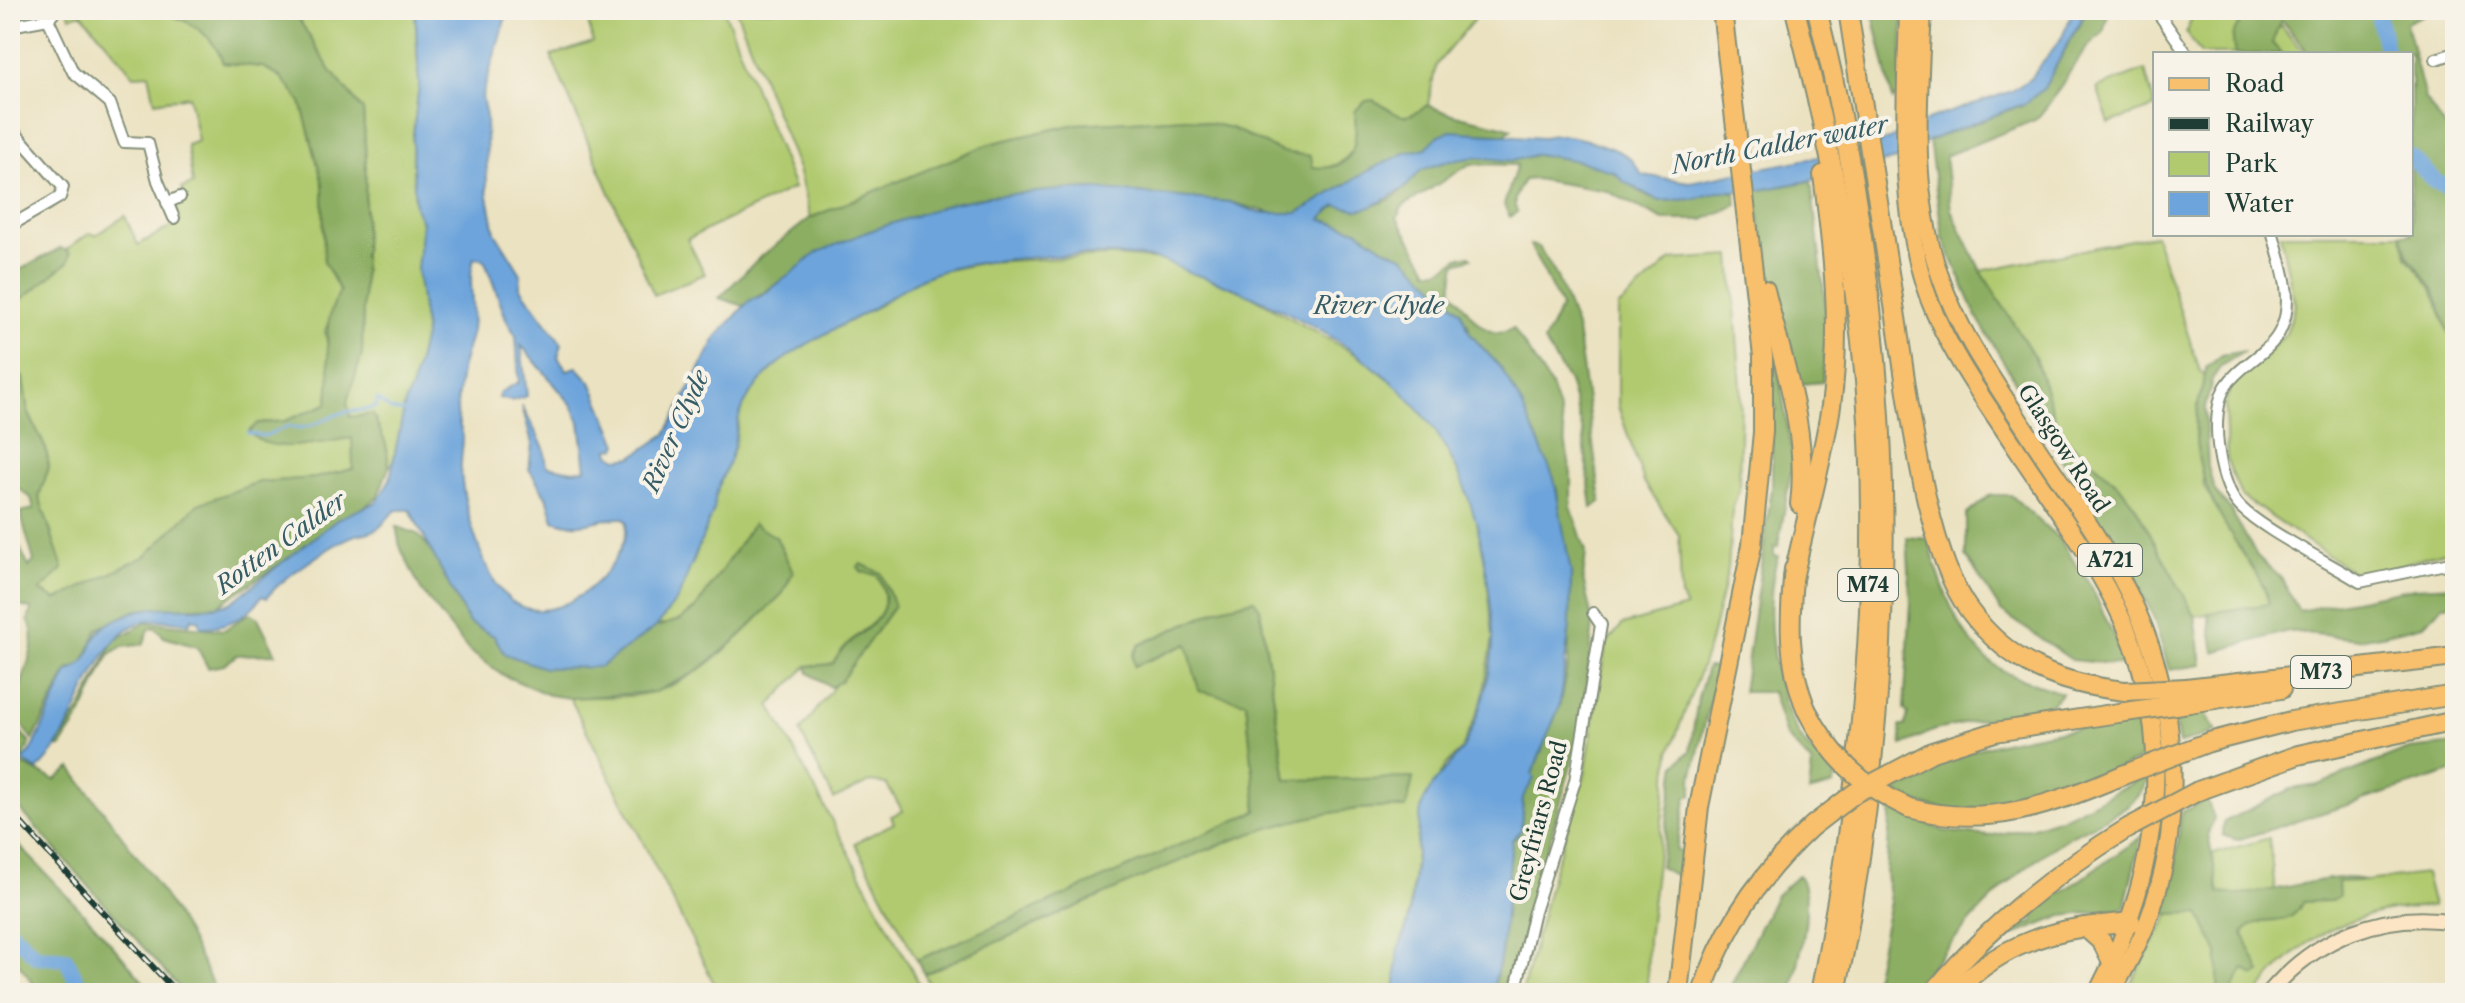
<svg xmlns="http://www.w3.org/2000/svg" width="2465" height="1003" font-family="'Libre Caslon Text',serif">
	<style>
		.green { fill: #b1ca70; stroke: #688452; stroke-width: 2 }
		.forest { fill: #8cae62; stroke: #56764b; stroke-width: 2 }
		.water { fill: #6da4db; stroke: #467088; stroke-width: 2; fill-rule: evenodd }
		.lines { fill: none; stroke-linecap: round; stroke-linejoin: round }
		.stream { stroke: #6da4db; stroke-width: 3 }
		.river { stroke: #6da4db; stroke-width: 16 }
		.street-casing { stroke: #85907a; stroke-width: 14 }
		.secondary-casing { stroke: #85907a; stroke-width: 18 }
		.primary-casing { stroke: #85907a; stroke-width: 20 }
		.highway-casing { stroke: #85907a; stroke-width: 22 }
		.street { stroke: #fff; stroke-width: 10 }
		.secondary { stroke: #fce5c4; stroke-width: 14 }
		.primary { stroke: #f8bf6c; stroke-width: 16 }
		.highway { stroke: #f8bf6c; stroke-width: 18 }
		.rail-casing { stroke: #1f3d34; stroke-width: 6 }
		.rail { stroke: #f7f3e8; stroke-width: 3; stroke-dasharray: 9; stroke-linecap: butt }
		.highway-bridge-casing { stroke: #85907a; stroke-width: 22; stroke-linecap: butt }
		.highway-bridge { stroke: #f8bf6c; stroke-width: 18 }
		.labels { text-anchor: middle; stroke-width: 8; stroke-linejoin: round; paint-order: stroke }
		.shield { fill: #f7f3e8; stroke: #60746a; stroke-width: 2 }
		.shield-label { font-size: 20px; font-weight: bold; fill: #1f3d34 }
		.street-label { font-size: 22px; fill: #1f3d34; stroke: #f7f3e8 }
		.water-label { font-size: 24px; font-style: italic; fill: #365c66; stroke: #f7f3e8 }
	</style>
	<rect width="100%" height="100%" fill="#f7f3e8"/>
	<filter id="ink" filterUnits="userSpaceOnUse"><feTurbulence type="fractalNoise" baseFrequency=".0125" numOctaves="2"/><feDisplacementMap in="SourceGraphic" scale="16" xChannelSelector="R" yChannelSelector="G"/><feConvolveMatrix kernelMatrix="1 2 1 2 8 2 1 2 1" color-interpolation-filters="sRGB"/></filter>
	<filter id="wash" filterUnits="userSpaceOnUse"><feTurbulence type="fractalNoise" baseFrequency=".006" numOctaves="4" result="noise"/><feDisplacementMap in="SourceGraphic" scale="32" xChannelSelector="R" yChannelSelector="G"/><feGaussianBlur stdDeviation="1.8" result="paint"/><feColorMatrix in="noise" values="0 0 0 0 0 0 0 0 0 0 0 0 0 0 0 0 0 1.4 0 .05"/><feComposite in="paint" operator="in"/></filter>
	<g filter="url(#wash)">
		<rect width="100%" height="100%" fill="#ebe2c1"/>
		<g class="green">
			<path d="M68 10C122 10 202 0 223 63L263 67 282 78 301 102 323 184 324 261 340 292 325 331 333 375 327 404 285 421 258 423 278 446 353 438V469L315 478 259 482 199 504 146 556 57 600 40 591 63 569 39 496 49 467 46 449 28 412 23 378 10 354V309L68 262 70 253 67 249 90 233 96 235 125 216 138 245 180 222 176 207 187 200 182 188 193 184 187 145 198 141 189 96 155 102 149 74 134 75 81 13 70 17Z"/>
			<polygon points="293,10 415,10 419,84 412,143 415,207 422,222 420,276 425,332 412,386 405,403 393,462 389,467 386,444 349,418 347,401 362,354 366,159 363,111 331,71"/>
			<polygon points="585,10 724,10 794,188 687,239 705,274 654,295 551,56 593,42"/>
			<path d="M736 10H1482L1436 65 1428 105C1405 121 1402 120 1379 103 1363 132 1352 172 1313 168L1231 128 1187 118 1076 124 989 144 810 218 798 169Z"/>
			<polygon points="2195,10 2267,10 2305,54 2201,54 2186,32"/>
			<polygon points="2145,70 2155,107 2109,123 2097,88"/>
			<polygon points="2280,234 2401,234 2407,257 2433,289 2448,333 2455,333 2455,549 2360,577 2241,496 2227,460 2225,403 2231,387 2286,334 2295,305"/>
			<polygon points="2155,235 2200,371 2205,375 2196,419 2204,487 2264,587 2269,605 2195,616 2135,506 2118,484 2060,434 2035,358 1981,271"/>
			<path d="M1113 256 1161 260 1228 283 1358 356 1399 386 1436 431 1464 482 1484 546 1493 638 1482 701 1461 751 1446 765 1421 809 1408 922 1397 958 1399 969 1395 993H934L924 974C984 948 1043 921 1103 895 1194 854 1305 802 1406 808L1413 779 1286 780 1260 608H1221L1139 645 1133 656 1135 666 1187 644 1246 702 1257 811 917 960 855 843 894 823 891 816 903 811 886 784 870 782 834 799 800 732 894 606 881 573 862 572 877 575C900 618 865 623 843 649 839 654 836 660 831 665L807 666 770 705 924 993H719L570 698C597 696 631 699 657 691 708 675 746 630 783 593L753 524 696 608 680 620 656 627 678 598 685 575 694 561 703 529 714 509V496L734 449 740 412 756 384 794 350 880 305 908 284 938 272 986 262Z"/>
			<polygon points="1731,256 1741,388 1739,489 1732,511 1728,569 1709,646 1670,752 1648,939 1647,993 1522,993 1552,876 1585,774 1606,644 1622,625 1686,607 1681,597 1679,535 1644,482 1618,406 1618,307 1671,260"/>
			<path d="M2269 838 2275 891C2302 886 2339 872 2366 881L2425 874 2433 906C2362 908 2300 934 2258 993H2125L2175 905 2209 888 2213 854Z"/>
		</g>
		<g class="forest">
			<path d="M165 10H293L331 71 363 110 366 159 362 354 347 402 350 417 373 414 386 444 389 467 377 498 217 606 136 610 98 629 83 664 68 670 33 740C28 734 21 726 19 719 10 686 45 649 28 620L32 609 15 605 10 599V544H18L29 567 34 561 20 512 34 509 31 498 13 484 10 377 23 378 28 412 46 449 49 467 39 496 63 569 40 591 57 600 146 556 198 504 259 482 315 478 353 469 352 438C324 441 269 458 249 431L258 423 285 421 327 404C336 358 315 335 340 291L324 261 323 184 301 102 282 78 263 67 223 63C214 34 190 23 165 10Z"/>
			<polygon points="1872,10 1904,10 1900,94 1893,101"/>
			<path d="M2087 10H2109L2103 33C2075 52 2061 95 2035 120L1945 156 1951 210 1981 271 2035 358 2060 434 2118 484 2135 506 2195 616 2202 665 2169 670 2152 612 1977 317 1943 238 1929 141 2025 104 2044 88Z"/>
			<path d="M2252 10H2434L2406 23 2425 99 2455 140V334H2449L2434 289 2408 256 2401 234H2411V54H2309L2281 20 2272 43 2282 54H2236C2227 34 2238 24 2252 10Z"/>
			<path d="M1373 100C1401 114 1399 125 1428 105 1454 118 1485 120 1512 129L1506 134 1444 133 1427 148 1405 153 1368 171 1298 213 1275 214 1230 202 1095 189 989 196 949 204 788 276 744 306 719 298 757 260 810 218 989 144 1076 124 1187 118 1231 128 1282 152 1311 156 1313 167C1356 172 1357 145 1355 111L1366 101Z"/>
			<path d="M1537 154C1561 159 1585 160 1609 170 1625 177 1643 200 1661 201 1687 202 1710 189 1735 192L1737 205 1703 220H1663L1607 191 1535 179 1524 180C1518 192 1511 199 1517 212L1510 217 1504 205 1517 165 1470 164 1402 207 1397 218 1429 270C1447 274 1455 253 1470 256L1472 258 1456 263 1452 289C1466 308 1486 346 1513 328L1551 386 1560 413 1571 473V506L1586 552 1583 579 1593 624 1582 726 1519 950 1512 993H1492L1501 954 1512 840 1521 830 1523 797 1559 707 1568 663 1571 572 1561 530 1557 490 1536 436 1501 368 1470 334 1468 324 1405 257 1384 248 1357 230 1321 219 1337 205C1360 211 1387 206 1405 188 1411 182 1414 173 1422 170 1437 163 1459 158 1476 157 1498 157 1515 163 1537 154Z"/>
			<polygon points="1811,181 1826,310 1823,382 1800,384 1763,245 1755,191"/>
			<polygon points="1530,245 1539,247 1557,277 1577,330 1601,501 1592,508 1583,432 1569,382 1544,342 1561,307"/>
			<polygon points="61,248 70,253 68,262 10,309 10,275"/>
			<path d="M2245 351 2221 366 2212 380 2205 408 2208 467 2215 491 2230 509 2257 556 2281 578 2299 611 2414 588 2455 586V604L2443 605 2423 625 2386 634 2359 639 2288 631 2214 652 2208 613 2269 604 2264 587C2230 530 2191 487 2196 417 2198 399 2204 384 2206 368L2222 355Z"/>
			<path d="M1778 368 1793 460 1778 547H1774V556H1778C1761 608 1773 702 1807 746 1816 757 1827 760 1836 769L1834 785 1809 792 1812 764 1786 736 1772 692H1743L1772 488V411L1777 410 1776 405H1771V371Z"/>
			<polygon points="1990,495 2011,495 2058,538 2091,586 2123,657 2123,665 2072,660 2001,611 1966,556 1966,515"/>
			<polygon points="753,524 776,537 793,572 783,593 736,640 696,672 655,692 570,698 549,695 505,676 469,651 421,590 400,547 396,526 417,534 430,548 469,623 494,636 505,654 527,662 600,667 656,627 680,620 696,608"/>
			<path d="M1907 537 1928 539C1940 581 1954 629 1988 660 2007 677 2038 685 2062 693L2050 705 1935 730 1902 745 1900 726H1905L1908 714 1904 709 1911 603Z"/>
			<path d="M861 564 881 573 894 606 841 681 831 687 809 673 807 666 833 664C848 629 905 625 877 575L862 572 858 567Z"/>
			<path d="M1254 600 1260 608 1286 780 1413 778 1406 808C1308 801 1191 855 1103 895 1043 921 984 948 924 974L917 960 1257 811 1246 702 1199 691 1187 644 1134 666 1133 656 1139 645 1221 608Z"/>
			<polygon points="250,613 258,618 276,654 237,655 224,665 208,668 197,647 164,637 155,627 149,629 144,644 122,647 109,655 82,714 60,748 57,747 82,707 114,641 147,622 224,630"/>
			<polygon points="1707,667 1718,668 1692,778 1692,796 1687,796 1676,850 1682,853 1678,877 1660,867 1676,764 1690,751 1698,698"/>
			<polygon points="2203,710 2216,731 2179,744 2174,715"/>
			<path d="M2146 718 2149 755C2089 784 1942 844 1887 783 1978 740 2048 732 2146 718Z"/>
			<polygon points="10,727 20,731 30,743 20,763 55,780 71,768 151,875 187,933 217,993 184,993 10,798"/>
			<polygon points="2455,744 2455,771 2237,840 2223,835 2224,822 2291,789 2318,785 2409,749"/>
			<path d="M2149 774C2141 809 2100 819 2071 836 2006 875 1957 934 1910 993H1871L1890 902 1886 874 1891 807 1944 831 1989 836 2033 827 2069 815Z"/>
			<path d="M2207 800 2214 818 2208 834 2219 893C2265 900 2328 869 2366 881L2338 882 2339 896 2330 901 2303 902C2286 936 2258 909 2243 934L2261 973 2254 976 2244 969 2230 993H2218V953L2199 913 2164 914 2175 872 2181 812Z"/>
			<polygon points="10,836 95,925 153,993 40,993 10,952"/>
			<polygon points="2141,837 2124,909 2062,916 2009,937 2016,928 2034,921 2034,912"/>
			<path d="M1799 875C1816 902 1798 962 1792 993H1727L1776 895Z"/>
		</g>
		<path class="water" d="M415 10H508L482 97 486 116 487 191 495 232 521 274 520 287 562 344 558 357 567 370 577 367 591 382 618 444 616 448 609 449 610 454 618 459 632 457 666 434 717 336 750 300 763 295 818 252 867 232 949 204 989 196 1061 190 1095 189 1230 202 1260 213H1298L1368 171 1405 153 1426 148 1439 135 1451 131 1542 138C1559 129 1617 146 1631 159 1635 164 1639 170 1642 175L1690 182 1875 146 1930 119 2012 91 2031 78 2062 37 2074 10H2086L2044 88 2026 103 1930 140 1896 159 1835 176 1755 191H1722L1695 199 1659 201 1624 182 1614 172 1579 161 1537 154 1513 161 1477 157 1445 162 1421 170 1405 188 1371 207 1359 210 1336 205 1321 219 1357 230 1384 248 1405 257 1461 311 1470 334 1501 368 1522 405 1554 478 1571 572 1570 626 1559 707 1532 774 1534 779 1523 797 1521 830 1512 840 1501 954 1492 993H1395C1397 980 1396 968 1397 956 1399 944 1406 932 1408 920 1415 884 1416 844 1421 810 1424 789 1453 764 1463 748 1478 720 1495 665 1493 632 1488 561 1476 493 1436 432 1387 357 1277 301 1194 274 1183 271 1172 263 1160 260 1113 249 981 257 935 273 906 283 884 303 857 317 814 340 764 362 742 409 735 422 737 439 732 453 726 472 714 490 714 509L678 598 656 627 600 667 544 668 505 654 494 636 469 623 410 510H397C389 515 386 521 380 527 373 533 364 533 356 535 338 540 276 582 267 598L262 596C249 616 226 628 201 627L199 620 192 618 189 623C176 622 158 618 145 621 91 635 80 733 37 770L23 761 33 748 68 672C97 658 84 650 101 630 107 623 120 618 127 615 160 599 198 616 232 602L339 518 377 502 390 479 405 403 412 386 425 332 417 269 422 222 415 207 412 143 419 84ZM474 258 483 259 486 264 507 321 516 336 519 382 499 393V398L511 401 527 396 521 345 572 405 580 422 586 469 573 471 547 466 544 448 522 406 532 444 529 469 548 500 554 520C581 531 597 517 623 518L627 522C628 571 546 643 503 593 481 567 464 507 461 473 460 461 463 449 463 437 462 430 459 426 458 419 455 407 459 390 460 377 462 360 469 346 472 330 475 306 467 281 474 258Z"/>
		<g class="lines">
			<path class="stream" d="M248 433 264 436 289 426C309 434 331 412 351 411 362 410 365 411 376 407L377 399 391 410 406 412"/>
			<g class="river">
				<polyline points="2377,10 2387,54"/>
				<polyline points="2411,157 2436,182 2455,190"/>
				<polyline points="10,931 36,956 66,959 83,993"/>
			</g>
		</g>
	</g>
	<g filter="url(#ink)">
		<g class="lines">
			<defs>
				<g id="street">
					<polyline points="2156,10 2187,54"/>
					<polyline points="48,19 73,72 110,103 124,142 148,143 158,181 174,218"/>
					<polyline points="10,26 48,19 57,10"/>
					<polyline points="2436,59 2455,53"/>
					<polyline points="10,127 63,187 60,197 10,226"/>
					<polyline points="167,203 180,197"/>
					<path d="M2273 234C2281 264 2295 299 2281 329 2270 354 2240 364 2226 386 2209 412 2218 479 2237 503 2255 526 2330 563 2360 582L2455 562"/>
					<polyline points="1515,993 1533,915 1575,781 1601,625 1593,613"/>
				</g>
				<path id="secondary" d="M2269 993C2316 937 2383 910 2455 922"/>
				<g id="primary">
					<path d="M1908 10C1906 104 1896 209 1929 299 1949 352 1983 398 2014 445 2048 497 2087 548 2115 604 2180 731 2161 870 2097 993"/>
					<path d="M1923 10C1919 98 1910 188 1939 273 1958 332 1996 384 2030 436 2067 493 2110 549 2137 611 2180 708 2185 824 2147 923 2138 947 2124 970 2112 993"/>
				</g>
				<g id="highway">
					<path d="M1795 10C1823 120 1848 230 1861 342 1886 553 1861 786 1820 993"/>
					<path d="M1817 10C1900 338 1905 663 1836 993"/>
					<path d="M1848 10C1864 110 1880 210 1895 311 1907 387 1924 550 1969 610 2010 665 2060 684 2125 691"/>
					<path d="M1765 290C1782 359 1809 432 1800 504"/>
					<path d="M1794 569C1789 619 1787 662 1806 709"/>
					<path d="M1793 579C1805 522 1822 464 1831 406 1842 329 1833 252 1823 175"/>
					<polyline points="2186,688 2455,657"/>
					<polyline points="2189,703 2281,689"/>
					<polyline points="2209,742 2291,721 2455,695"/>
					<polyline points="1932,752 1995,732 2125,712"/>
					<polyline points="2198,791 2298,755 2455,721"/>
					<path d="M1909 808C1987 829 2051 805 2123 775"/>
					<polyline points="2085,927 2131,922"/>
					<polyline points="1678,993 1699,807 1752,545 1763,432 1763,356 1722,10"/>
					<path d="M1702 993C1723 927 1762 872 1812 826"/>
					<path d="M1933 993C1988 926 2055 873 2128 828"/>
					<path d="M1954 993C1989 955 2035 934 2085 927L2102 942 2113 964"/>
				</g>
			</defs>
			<use href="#street" class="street-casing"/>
			<use href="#secondary" class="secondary-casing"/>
			<use href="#primary" class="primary-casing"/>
			<use href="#highway" class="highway-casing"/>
			<use href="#street" class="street"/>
			<use href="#secondary" class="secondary"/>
			<use href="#primary" class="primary"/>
			<use href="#highway" class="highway"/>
			<defs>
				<polyline id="rail" points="10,811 177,993"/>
			</defs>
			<use href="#rail" class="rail-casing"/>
			<use href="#rail" class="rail"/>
			<defs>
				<g id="highway-bridge">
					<polyline points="2125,691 2186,688"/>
					<path d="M1806 709C1830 756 1861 786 1909 808"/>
					<polyline points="2125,712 2189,703"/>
					<polyline points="2123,775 2209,742"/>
					<polyline points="1812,826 1855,793 1932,752"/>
					<polyline points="2128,828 2198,791"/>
				</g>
			</defs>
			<use href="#highway-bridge" class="highway-bridge-casing"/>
			<use href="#highway-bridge" class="highway-bridge"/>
		</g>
	</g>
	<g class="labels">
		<g class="shield">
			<rect x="2078" y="544" width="64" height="32" rx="6"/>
			<rect x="1838" y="569" width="60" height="32" rx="6"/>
			<rect x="2291" y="656" width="60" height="32" rx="6"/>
		</g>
		<g class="shield-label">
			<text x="2110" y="567">A721</text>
			<text x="1868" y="592">M74</text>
			<text x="2321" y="679">M73</text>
		</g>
		<g class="street-label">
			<text transform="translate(2064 448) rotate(57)" y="8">Glasgow Road</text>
			<text transform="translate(1538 821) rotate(-75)" y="8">Greyfriars Road</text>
		</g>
		<g class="water-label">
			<text transform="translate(1780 145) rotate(-11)" y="8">North Calder water</text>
			<text x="1379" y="314">River Clyde</text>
			<text transform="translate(676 431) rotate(-66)" y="8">River Clyde</text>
			<text transform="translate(281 543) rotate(-36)" y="8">Rotten Calder</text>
		</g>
	</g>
	<rect width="2465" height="1003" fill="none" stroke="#f7f3e8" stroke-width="40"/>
	<rect x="2153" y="52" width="260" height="184" fill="#f7f3e8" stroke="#a1aaa0" stroke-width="2"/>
	<rect x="2169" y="78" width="40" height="12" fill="#f8bf6c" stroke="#a1aaa0" stroke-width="2"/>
	<text x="2225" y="92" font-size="24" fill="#1f3d34">Road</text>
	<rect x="2169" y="118" width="40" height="12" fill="#1f3d34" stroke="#a1aaa0" stroke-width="2"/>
	<text x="2225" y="132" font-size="24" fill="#1f3d34">Railway</text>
	<rect x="2169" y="152" width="40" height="24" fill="#b1ca70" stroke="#a1aaa0" stroke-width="2"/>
	<text x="2225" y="172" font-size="24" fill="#1f3d34">Park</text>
	<rect x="2169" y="192" width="40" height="24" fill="#6da4db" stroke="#a1aaa0" stroke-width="2"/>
	<text x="2225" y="212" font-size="24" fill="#1f3d34">Water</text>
</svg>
